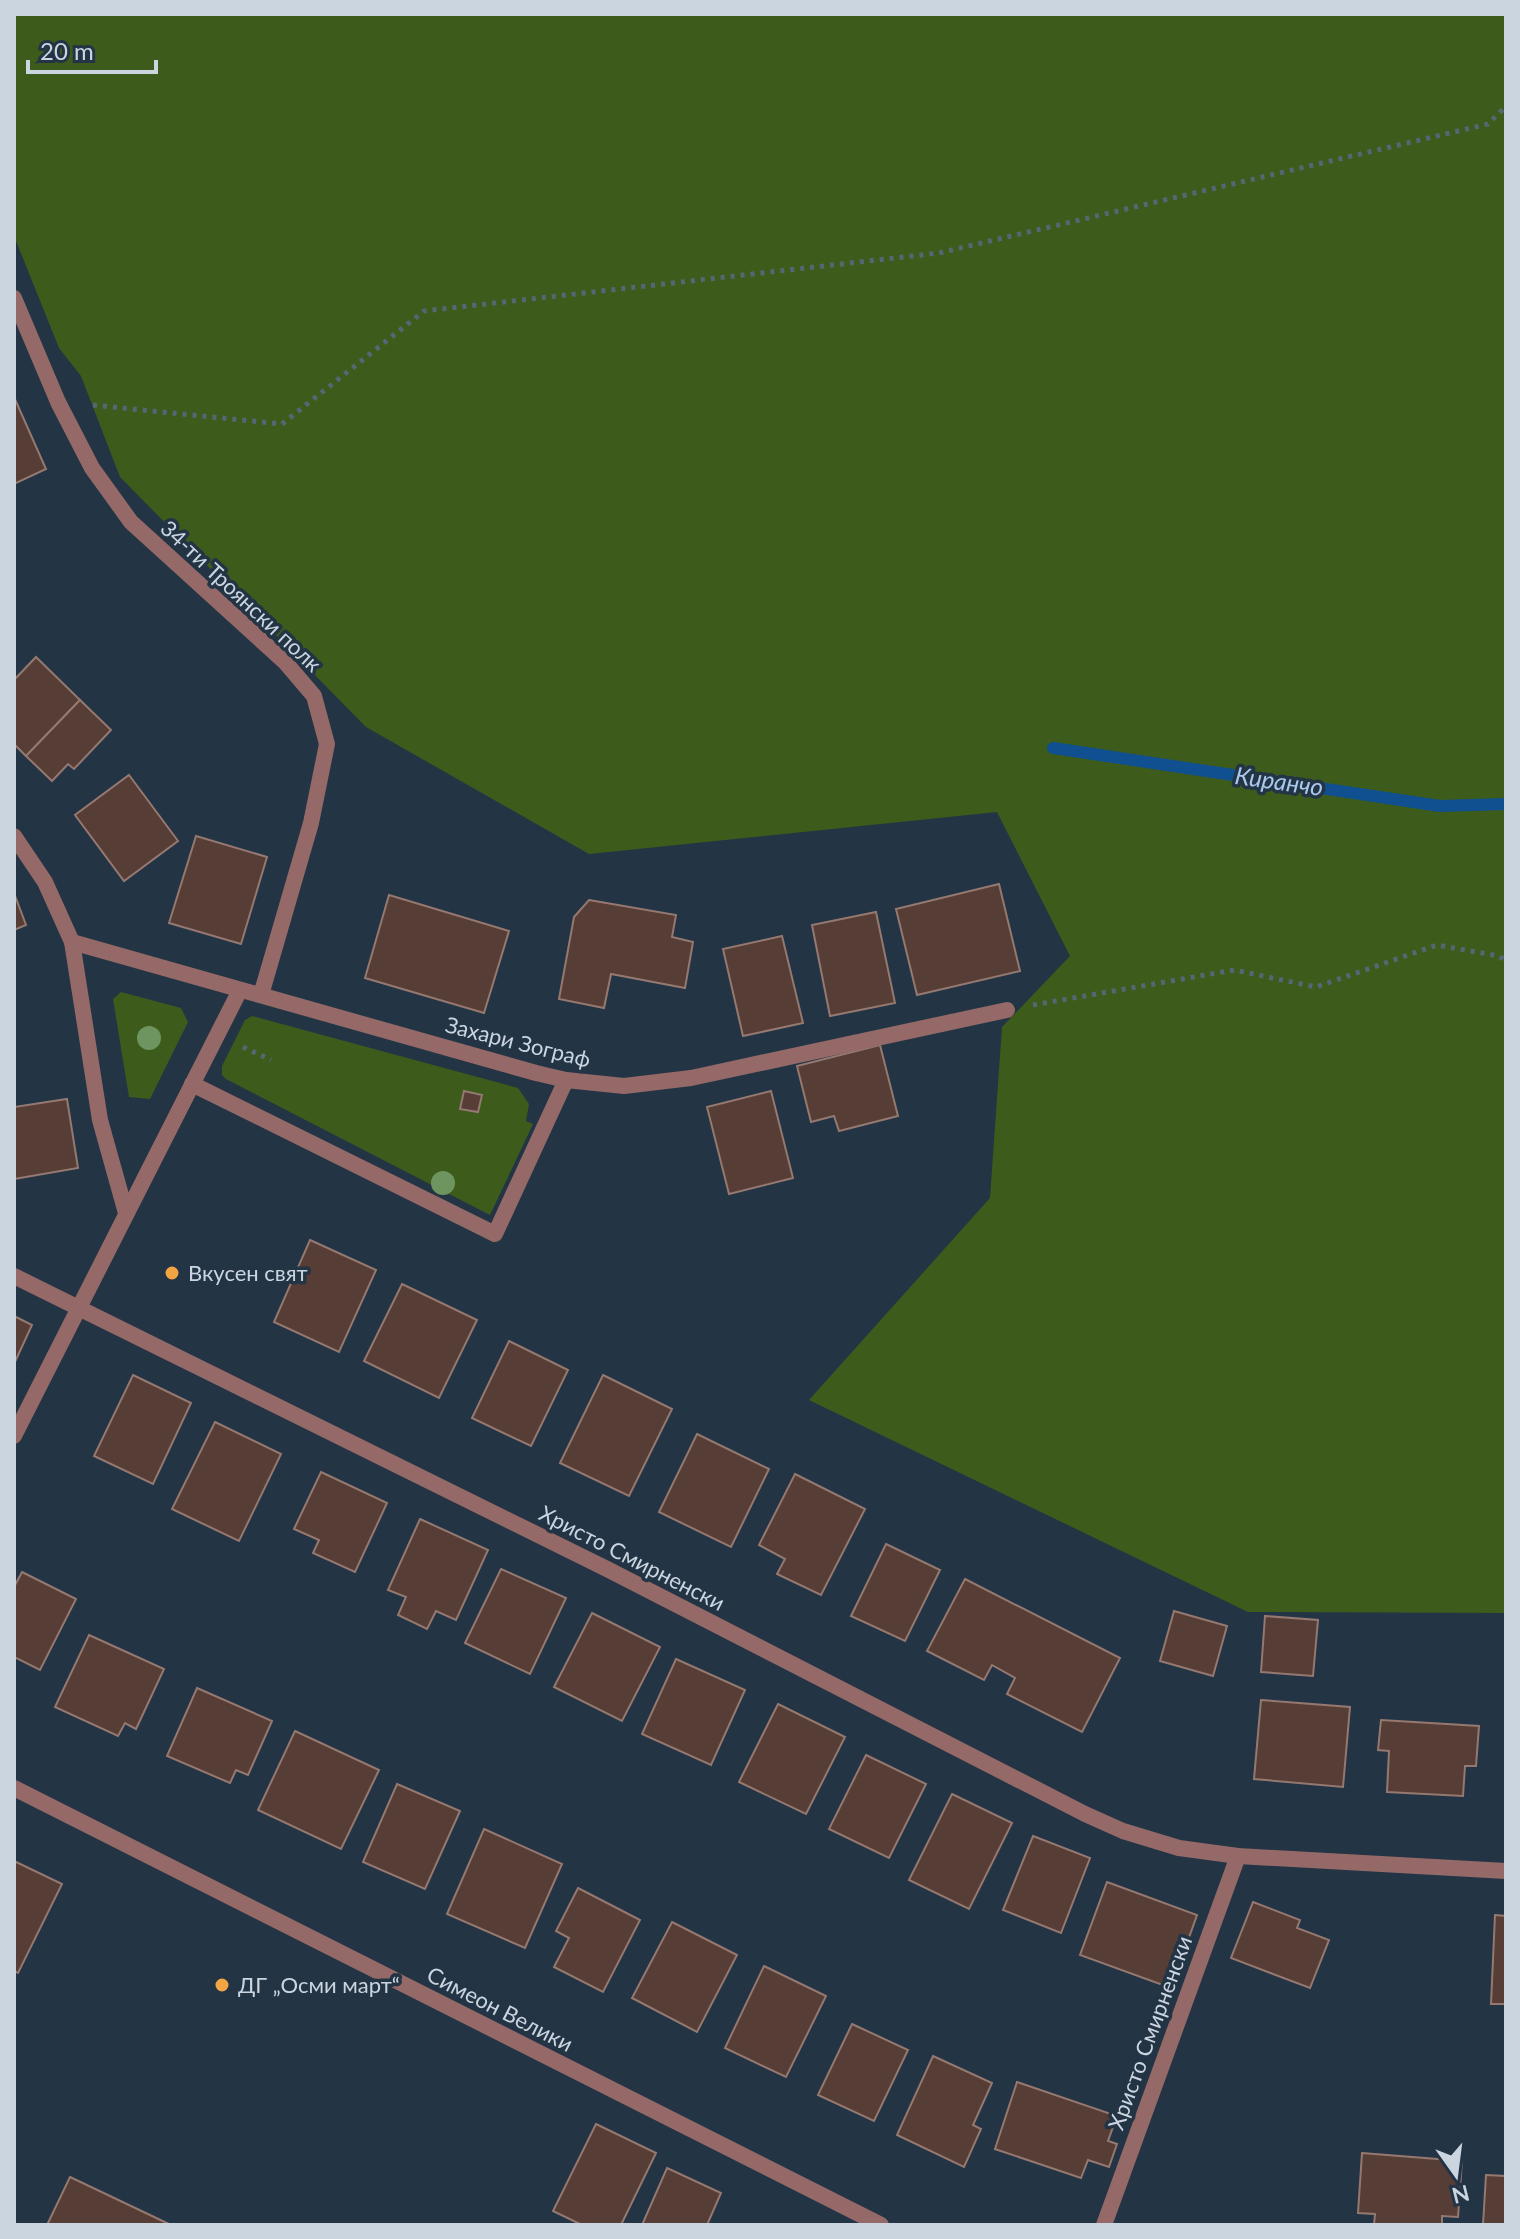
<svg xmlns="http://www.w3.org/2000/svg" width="1520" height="2239" font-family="Lato,sans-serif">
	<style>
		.green { fill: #3d5c1b }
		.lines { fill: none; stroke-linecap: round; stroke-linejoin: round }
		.stream { stroke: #104f90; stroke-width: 12 }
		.building { fill: #563d35; stroke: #957870; stroke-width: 2 }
		.path { stroke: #576675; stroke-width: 5; stroke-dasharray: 4 6; stroke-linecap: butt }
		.lane { stroke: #946967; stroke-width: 16 }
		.street { stroke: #946967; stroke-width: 16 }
		.tree { fill: #6e955f }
		.poi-dot { fill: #f3a443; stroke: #233445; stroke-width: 3 }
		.labels { text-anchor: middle; stroke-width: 7; stroke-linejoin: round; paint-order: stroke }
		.street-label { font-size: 22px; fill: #cbd5e0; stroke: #233445 }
		.poi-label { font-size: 22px; fill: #cbd5e0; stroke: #233445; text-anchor: start }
		.water-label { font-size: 24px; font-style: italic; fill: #aac8ed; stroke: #233445 }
	</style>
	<rect width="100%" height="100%" fill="#233445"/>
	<g class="green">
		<polygon points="14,14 1506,14 1506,1613 1248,1612 809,1400 990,1198 1002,1027 1070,956 997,812 589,854 366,727 120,477 81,376 59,348 14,236"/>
		<polygon points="121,992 181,1008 188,1022 150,1099 129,1097 113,999"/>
		<polygon points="252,1016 518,1088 529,1104 526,1121 533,1124 490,1215 226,1079 222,1075 222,1066 245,1020"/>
	</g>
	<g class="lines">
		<polyline class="stream" points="1053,748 1440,806 1506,804"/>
	</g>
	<g class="building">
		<polygon points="14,397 46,469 14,484"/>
		<polygon points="36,657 80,700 26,756 14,744 14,680"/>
		<polygon points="80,700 111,730 74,769 68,764 52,781 26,756"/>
		<polygon points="129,775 178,841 124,881 75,815"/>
		<polygon points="196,836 267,857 241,944 169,923"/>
		<polygon points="999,884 1020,971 917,995 896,909"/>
		<polygon points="14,893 26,925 14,930"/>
		<polygon points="389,895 509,931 484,1013 365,978"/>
		<polygon points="589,900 676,915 672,937 693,942 685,988 611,974 604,1008 559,999 574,917"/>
		<polygon points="876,912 895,1003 830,1016 812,925"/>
		<polygon points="782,936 803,1023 743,1036 723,949"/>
		<polygon points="880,1045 898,1116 839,1131 834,1116 811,1122 797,1066"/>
		<polygon points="464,1091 482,1095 478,1112 460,1109"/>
		<polygon points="771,1091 793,1178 729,1194 707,1107"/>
		<polygon points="67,1099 78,1168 14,1179 14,1107"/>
		<polygon points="310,1240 376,1270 339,1352 274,1322"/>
		<polygon points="402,1284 477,1320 439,1398 364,1361"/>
		<polygon points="14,1316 32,1325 14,1364"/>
		<polygon points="509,1341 568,1370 531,1446 472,1418"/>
		<polygon points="133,1375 191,1403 153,1484 94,1456"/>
		<polygon points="603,1375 672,1409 629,1496 560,1463"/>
		<polygon points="215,1422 281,1454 239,1541 172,1509"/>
		<polygon points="697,1434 769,1469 731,1547 659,1512"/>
		<polygon points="321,1472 387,1503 355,1572 313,1553 319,1540 294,1529"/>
		<polygon points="795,1474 865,1509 821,1595 777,1574 785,1559 759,1545"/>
		<polygon points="420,1519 488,1550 456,1620 436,1611 427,1629 398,1615 406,1597 388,1590"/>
		<polygon points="886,1544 940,1570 905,1641 851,1616"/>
		<polygon points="501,1569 566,1598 530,1674 465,1643"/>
		<polygon points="22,1572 76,1599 40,1670 14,1657 14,1587"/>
		<polygon points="965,1579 1120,1658 1082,1732 1007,1694 1015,1678 992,1665 984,1680 927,1651"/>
		<polygon points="1174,1611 1227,1626 1213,1676 1160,1661"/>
		<polygon points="592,1613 660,1647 622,1721 554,1687"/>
		<polygon points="1265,1616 1318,1620 1313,1676 1261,1672"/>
		<polygon points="89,1635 164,1669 136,1729 125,1723 118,1736 55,1707"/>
		<polygon points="676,1659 745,1690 711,1765 642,1734"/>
		<polygon points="197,1688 272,1721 248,1775 236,1770 230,1783 167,1756"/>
		<polygon points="1261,1700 1350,1707 1343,1787 1254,1779"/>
		<polygon points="778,1704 845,1737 806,1814 739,1782"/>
		<polygon points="1381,1720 1479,1726 1476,1766 1465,1766 1463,1796 1387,1792 1389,1751 1378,1750"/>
		<polygon points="295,1731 379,1770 341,1849 258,1810"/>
		<polygon points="866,1755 926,1784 889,1858 829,1829"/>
		<polygon points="397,1784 460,1811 425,1889 363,1862"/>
		<polygon points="952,1794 1012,1823 969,1909 909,1880"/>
		<polygon points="484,1829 562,1864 525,1948 447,1914"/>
		<polygon points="1033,1836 1090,1858 1061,1933 1003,1910"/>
		<polygon points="14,1861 62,1884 18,1973 14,1971"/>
		<polygon points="1107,1882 1197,1915 1171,1988 1080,1955"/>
		<polygon points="578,1888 640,1920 603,1992 554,1967 569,1938 556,1931"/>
		<polygon points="1253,1902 1300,1920 1297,1928 1329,1940 1310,1988 1231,1958"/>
		<polygon points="1495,1915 1506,1916 1506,2004 1491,2004"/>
		<polygon points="672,1922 737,1955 697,2032 632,1998"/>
		<polygon points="764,1966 826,1996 786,2077 725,2048"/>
		<polygon points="852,2024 908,2050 874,2121 818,2095"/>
		<polygon points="933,2056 992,2083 973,2125 981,2129 964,2167 897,2135"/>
		<polygon points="1017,2082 1117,2116 1108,2141 1117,2144 1109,2167 1088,2160 1081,2178 995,2149"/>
		<polygon points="596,2124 656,2153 621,2225 582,2225 553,2211"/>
		<polygon points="1362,2153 1462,2161 1458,2217 1442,2216 1442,2225 1374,2225 1375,2214 1358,2213"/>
		<polygon points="667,2168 721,2193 707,2225 642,2225"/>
		<polygon points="1486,2175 1506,2176 1506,2225 1483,2225"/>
		<polygon points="70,2177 171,2225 47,2225"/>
	</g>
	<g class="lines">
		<g class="path">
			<polyline points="93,405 282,424 424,311 939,253 1488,124 1506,106"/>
			<polyline points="1033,1005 1234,970 1316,987 1437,945 1499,956 1506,961"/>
			<polyline points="243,1047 271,1060"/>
		</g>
		<polyline class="lane" points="192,1084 495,1234 566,1080"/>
		<g class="street">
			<polyline points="14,298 58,402 92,468 131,522 285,662 314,696 327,744 311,823 261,995"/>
			<polyline points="14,836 45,882 72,942 100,1120 126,1213"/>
			<polyline points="72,942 536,1073 566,1080 624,1086 691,1078 1007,1010"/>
			<polyline points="14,1276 607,1569 1085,1814 1123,1831 1179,1848 1238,1856 1506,1871"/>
			<polyline points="14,1436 240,990"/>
			<polyline points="14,1788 881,2225"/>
			<polyline points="1104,2225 1238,1856"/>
		</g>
	</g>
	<g class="tree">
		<circle cx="149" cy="1038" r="12"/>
		<circle cx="443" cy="1183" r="12"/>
	</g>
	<g class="poi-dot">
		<circle cx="172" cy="1273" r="8"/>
		<circle cx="222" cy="1985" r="8"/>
	</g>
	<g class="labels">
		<g class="street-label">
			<text transform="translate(241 596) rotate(43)" y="8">34-ти Троянски полк</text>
			<text transform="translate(518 1042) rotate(14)" y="8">Захари Зограф</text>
			<text transform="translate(632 1558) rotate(27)" y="8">Христо Смирненски</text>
			<text transform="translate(500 2009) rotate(27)" y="8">Симеон Велики</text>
			<text transform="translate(1150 2033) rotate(-70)" y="8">Христо Смирненски</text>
		</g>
		<g class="poi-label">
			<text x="188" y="1281">Вкусен свят</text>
			<text x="238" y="1993">ДГ „Осми март“</text>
		</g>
		<g class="water-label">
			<text transform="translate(1279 782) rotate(8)" y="8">Киранчо</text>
		</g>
	</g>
	<rect width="1520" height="2239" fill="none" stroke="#cbd5e0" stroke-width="32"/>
	<g transform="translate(1456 2175) rotate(166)" stroke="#233445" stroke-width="6" paint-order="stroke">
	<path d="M0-6L14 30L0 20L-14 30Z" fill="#cbd5e0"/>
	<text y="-12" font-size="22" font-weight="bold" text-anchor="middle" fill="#cbd5e0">N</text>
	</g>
	<path d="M28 60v12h128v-12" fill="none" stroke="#cbd5e0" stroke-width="4"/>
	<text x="40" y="60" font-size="24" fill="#cbd5e0" stroke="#233445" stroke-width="6" paint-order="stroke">20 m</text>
</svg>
